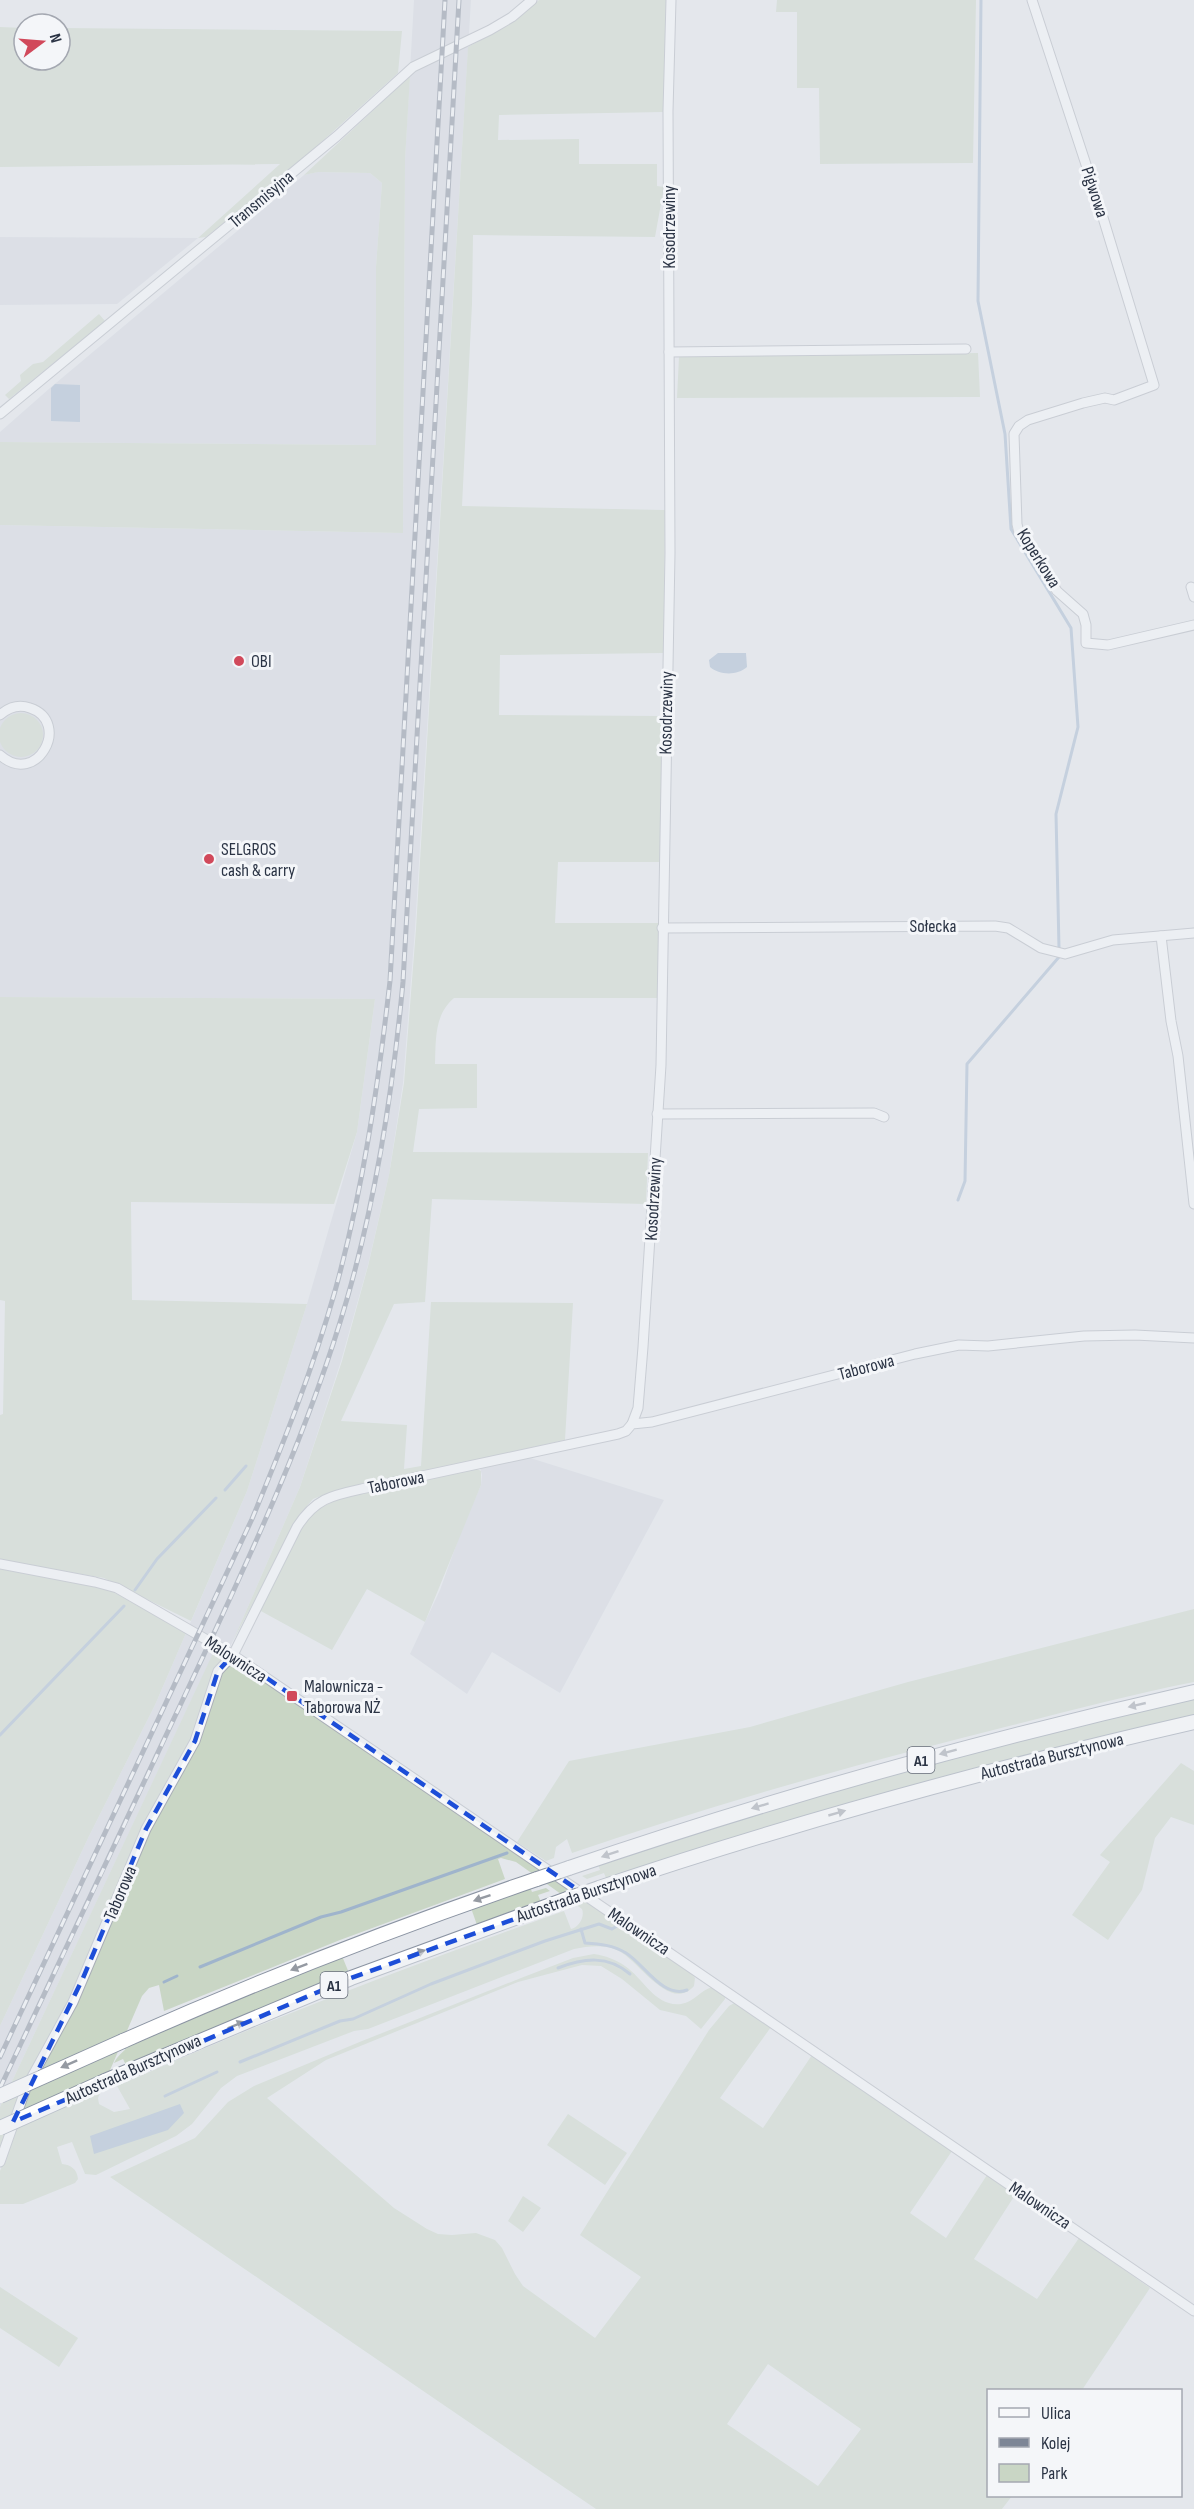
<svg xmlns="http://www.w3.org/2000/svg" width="1194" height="2509" font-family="'Sofia Sans Condensed',sans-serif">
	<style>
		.built { fill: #d2d6de }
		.green { fill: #c9d6c5; fill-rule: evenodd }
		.water { fill: #9fb4cc }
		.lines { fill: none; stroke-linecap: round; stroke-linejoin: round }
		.stream { stroke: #9fb4cc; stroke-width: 3 }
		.minor-casing { stroke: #a9aeb7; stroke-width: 11 }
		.highway-casing { stroke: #8b94a3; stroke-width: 16 }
		.minor { stroke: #f7f8fa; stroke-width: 9 }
		.highway { stroke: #fff; stroke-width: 14 }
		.rail-casing { stroke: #7d8696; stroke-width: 5 }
		.rail { stroke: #f4f6f9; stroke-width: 3; stroke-dasharray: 9; stroke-linecap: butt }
		.highway-bridge-casing { stroke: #8b94a3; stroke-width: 16; stroke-linecap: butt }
		.highway-bridge { stroke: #fff; stroke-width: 14 }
		.oneway { fill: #959aa2 }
		.marked { fill: none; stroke: #1d4ed8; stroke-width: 4.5; stroke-dasharray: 12 8; stroke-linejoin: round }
		.poi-dot { fill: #d1495b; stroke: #f4f6f9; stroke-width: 2 }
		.labels { text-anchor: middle; stroke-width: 6; stroke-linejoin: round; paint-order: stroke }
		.shield { fill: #f4f6f9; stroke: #676e7b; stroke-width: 1.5 }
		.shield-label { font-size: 16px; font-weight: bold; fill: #2b3445 }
		.street-label { font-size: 18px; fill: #2b3445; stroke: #f4f6f9 }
		.poi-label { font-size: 18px; fill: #2b3445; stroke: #f4f6f9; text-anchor: start }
	</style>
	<rect width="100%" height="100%" fill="#e4e7ec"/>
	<g class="built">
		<polygon points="414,0 471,0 415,929 403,1083 389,1175 368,1265 341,1361 300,1487 233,1641 225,1656 215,1650 0,2107 0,2026 89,1836 155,1705 247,1491 307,1304 357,1132 375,999 0,997 0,525 403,533 405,160"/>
		<polygon points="317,172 370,173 382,183 376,267 377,445 0,442 0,432 50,388 304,175"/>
		<polygon points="0,237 198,238 117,304 0,305"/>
		<polygon points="524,1456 664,1500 560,1693 492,1652 467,1694 410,1654 440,1590 462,1529 481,1485 482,1475 479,1464"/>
	</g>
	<g class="green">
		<path d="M539 0H666L664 112 499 115 498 140 579 139V164H657V186L664 187 655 237 473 235 472 304 462 506 665 510 664 653 500 655 499 715 663 716 661 862H558L555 923H660V998H454C434 1015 436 1040 435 1064H477V1108L419 1109 413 1152 648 1153 646 1204 432 1199 425 1302 394 1304 341 1421 407 1425 404 1469 421 1466 431 1302 573 1303 565 1440 331 1492 313 1499 300 1514 233 1641 300 1487 342 1361 368 1266 389 1175 404 1083 416 929 468 47 514 21Z"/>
		<polygon points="777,0 976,0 973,163 820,164 819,88 797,88 797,12 776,12"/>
		<polygon points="0,27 24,28 24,60 60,60 60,28 402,31 398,73 297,164 206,237 198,238 280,164 0,167"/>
		<polygon points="410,76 405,160 403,533 0,525 0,442 376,445 376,267 382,183 370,173 318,172 304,175"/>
		<polygon points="99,314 105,321 9,399 5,395 21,381 20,375 33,364 43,362"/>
		<polygon points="978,353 980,397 677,398 679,357"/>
		<circle cx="21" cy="735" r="22"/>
		<polygon points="0,997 375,999 357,1132 334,1204 131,1202 132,1300 307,1304 247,1491 191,1621 104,1578 0,1560 0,1415 3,1414 5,1301 0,1300"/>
		<polygon points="475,1468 481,1471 481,1485 425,1622 367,1589 332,1650 259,1610 302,1524 315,1510 341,1498"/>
		<polygon points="0,1569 108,1589 186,1633 155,1705 89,1836 0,2026"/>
		<path d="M1194 1609V1682C1133 1694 1073 1710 1013 1725 864 1762 717 1803 572 1853L567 1839 556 1847 554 1858 546 1861 517 1842 569 1761 750 1727 908 1682Z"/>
		<polygon points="215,1649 225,1656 217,1667 190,1742 67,2004 17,2099 0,2147 0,2107"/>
		<path d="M231 1660 689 1971 695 1978 694 1986C670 2013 640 1962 619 1951 605 1944 589 1946 574 1949L386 2022 368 2029 354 2031 237 2076 221 2088 192 2124 176 2136 96 2175 85 2174 72 2142 57 2147 62 2164C71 2165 77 2169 78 2179L75 2183 23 2204H0V2171L14 2138 27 2094 109 1928 154 1820 199 1743 222 1671ZM501 1858 516 1862 582 1909C585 1917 579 1927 571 1929L564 1911C413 1964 264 2021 117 2086L130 2109 114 2112 99 2104 98 2098 142 1996 149 1988 159 1985 164 2011 340 1940 505 1879 498 1859Z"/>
		<polygon points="1194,1699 1194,1716 705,1847 606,1878 604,1873 587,1879 582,1876 600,1870 598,1864 825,1793 1020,1740"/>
		<polygon points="1181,1763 1194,1771 1194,1825 1171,1817 1155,1838 1142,1890 1108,1940 1072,1915 1110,1862 1100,1855"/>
		<polygon points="530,1887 532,1892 546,1888 550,1891 538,1895 541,1902 477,1925 471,1908"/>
		<path d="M594 1954C606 1956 615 1959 625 1966 644 1979 655 2007 681 2004 695 2002 701 1989 713 1987L725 1995V1999L701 2029 686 2016 660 2010 622 1979 601 1966 582 1965 518 1982 326 2060 267 2098 394 2208 427 2229 438 2234 452 2235 476 2233 495 2240 502 2248 515 2274 523 2286 595 2338 641 2277 580 2235 709 2030 729 2006 736 2002 771 2027 720 2098 763 2128 812 2055 952 2151 910 2213 946 2238 987 2175 1015 2195 974 2259 1037 2299 1079 2238 1150 2288 1082 2390H988V2496H1012L1002 2509H596L110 2177 195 2138 228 2102 254 2086 362 2041 521 1978 573 1958ZM768 2364 861 2429 818 2486 727 2424Z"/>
		<path d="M342 1956 349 1973 126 2065 123 2059 114 2063C118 2054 126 2051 131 2042Z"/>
		<polygon points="568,2114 627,2153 605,2185 547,2145"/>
		<polygon points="523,2196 541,2208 523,2232 508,2221"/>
		<polygon points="0,2287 78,2338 59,2367 0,2328"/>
	</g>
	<g class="water">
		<polygon points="55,384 80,385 80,422 51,421 51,388"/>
		<path d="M718 653H746L747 667C737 676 719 675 710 667L709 660Z"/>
		<polygon points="180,2104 184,2113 168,2130 94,2154 90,2136"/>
	</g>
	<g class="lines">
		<g class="stream">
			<polyline points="981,0 978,301 1005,434 1011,529 1071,628 1078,727 1056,814 1059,948"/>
			<polyline points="958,1200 965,1181 967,1064 1059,957"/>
			<polyline points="225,1490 246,1466"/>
			<polyline points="135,1590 157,1559 216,1498"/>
			<polyline points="0,1735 124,1606"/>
			<path d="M581 1929 585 1943C600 1944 613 1945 626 1953 644 1964 663 1999 687 1990"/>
			<polyline points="200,1967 321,1917 341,1912 507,1853"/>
			<path d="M558 1968C584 1958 608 1955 630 1974"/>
			<polyline points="164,1982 177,1976"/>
			<polyline points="240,2062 340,2021 353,2019 431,1984 545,1941 599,1924 612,1929 617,1926"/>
			<polyline points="165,2096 217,2072"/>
		</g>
		<defs>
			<g id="minor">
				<polyline points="1032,0 1097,198 1154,385 1114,400 1105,398 1083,403 1028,420 1019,426 1014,434 1017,524 1019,533 1057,591 1083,614 1086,625 1086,643 1108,645 1194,625"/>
				<polyline points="669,352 966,349"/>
				<polyline points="0,414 337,136 413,67 490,30 512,17 532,0"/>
				<polyline points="1191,587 1194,597"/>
				<path d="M0 715C9 707 19 704 30 708 72 722 37 788 0 755"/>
				<polyline points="662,928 995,926 1008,928 1041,948 1065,954 1113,940 1194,933"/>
				<polyline points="1161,936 1171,1021 1178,1056 1194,1204"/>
				<polyline points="657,1114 874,1113 884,1117"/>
				<polyline points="632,1424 638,1408 643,1347 661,1065 670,553 668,111 671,0"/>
				<polyline points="0,1564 95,1582 117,1588 233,1655 1194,2311"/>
				<path d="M0 2162 26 2088 73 2002 146 1829 195 1741 218 1671 233 1655 297 1527C316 1497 334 1495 366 1488L618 1434 626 1431 632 1424 652 1422 915 1354 959 1345 988 1346 1084 1336 1135 1335 1194 1338"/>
			</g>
			<g id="highway">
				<path d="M569 1868C774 1798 982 1740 1194 1692"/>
				<path d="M599 1888C794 1822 993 1768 1194 1722"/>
				<path d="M123 2041C258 1981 397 1927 537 1879"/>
				<polyline points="105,2081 351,1978 567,1899"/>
			</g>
		</defs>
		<use href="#minor" class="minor-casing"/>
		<use href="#highway" class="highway-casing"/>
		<use href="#minor" class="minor"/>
		<use href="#highway" class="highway"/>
		<defs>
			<g id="rail">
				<path d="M0 2057 252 1519C283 1444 313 1369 335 1291 363 1190 378 1086 390 981L445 0"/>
				<path d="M0 2088C62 1957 124 1826 185 1695 246 1565 307 1437 347 1299 377 1195 393 1089 403 982L459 0"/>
			</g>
		</defs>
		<use href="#rail" class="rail-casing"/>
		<use href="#rail" class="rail"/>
		<defs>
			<g id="highway-bridge">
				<polyline points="537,1879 569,1868"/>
				<polyline points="567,1899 599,1888"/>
				<polyline points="0,2096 123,2041"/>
				<polyline points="0,2128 105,2081"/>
			</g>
		</defs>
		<use href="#highway-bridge" class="highway-bridge-casing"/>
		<use href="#highway-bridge" class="highway-bridge"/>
	</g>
	<defs><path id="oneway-solid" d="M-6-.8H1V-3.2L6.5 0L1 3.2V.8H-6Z" transform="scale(1.5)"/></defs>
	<g class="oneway">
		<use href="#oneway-solid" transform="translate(1137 1705) rotate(167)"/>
		<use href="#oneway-solid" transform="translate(948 1752) rotate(165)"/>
		<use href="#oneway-solid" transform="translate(760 1806) rotate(163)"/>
		<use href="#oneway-solid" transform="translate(837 1813) rotate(-16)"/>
		<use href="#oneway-solid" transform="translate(610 1854) rotate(161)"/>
		<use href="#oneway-solid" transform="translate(482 1898) rotate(161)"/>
		<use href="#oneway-solid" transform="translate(417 1953) rotate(-20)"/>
		<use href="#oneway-solid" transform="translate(299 1967) rotate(159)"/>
		<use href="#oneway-solid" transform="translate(236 2025) rotate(-22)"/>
		<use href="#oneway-solid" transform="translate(69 2064) rotate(156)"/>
	</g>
	<path d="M0 0H1194V2509H0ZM233 1655 584 1894 351 1978 13 2122 83 1978 146 1829 195 1741 218 1671Z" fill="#e4e7ec" fill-opacity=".55" fill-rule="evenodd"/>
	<path class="marked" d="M233 1655 584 1894 351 1978 13 2122 83 1978 146 1829 195 1741 218 1671Z"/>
	<g class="poi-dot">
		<circle cx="239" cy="661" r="6"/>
		<circle cx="209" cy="859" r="6"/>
		<rect x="286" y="1690" width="12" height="12" rx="3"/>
	</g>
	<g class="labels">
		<g class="shield">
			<rect x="907.5" y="1747" width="27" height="26" rx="4.5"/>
			<rect x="320.5" y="1972" width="27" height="26" rx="4.5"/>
		</g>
		<g class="shield-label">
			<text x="921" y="1766">A1</text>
			<text x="334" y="1991">A1</text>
		</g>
		<g class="street-label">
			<text transform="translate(1095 192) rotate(72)" y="6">Pigwowa</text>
			<text transform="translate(261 199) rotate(-40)" y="6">Transmisyjna</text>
			<text transform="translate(669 227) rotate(-90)" y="6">Kosodrzewiny</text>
			<text transform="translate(1039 558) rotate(58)" y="6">Koperkowa</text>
			<text transform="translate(666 713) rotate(-89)" y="6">Kosodrzewiny</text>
			<text x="933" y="932">Sołecka</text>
			<text transform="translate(653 1199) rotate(-87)" y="6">Kosodrzewiny</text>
			<text transform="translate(866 1367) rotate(-15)" y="6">Taborowa</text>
			<text transform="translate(396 1482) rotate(-12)" y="6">Taborowa</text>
			<text transform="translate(236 1659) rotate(33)" y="6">Malownicza</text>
			<text transform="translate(1052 1756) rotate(-14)" y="6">Autostrada Bursztynowa</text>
			<text transform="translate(120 1893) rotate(-67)" y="6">Taborowa</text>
			<text transform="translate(586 1893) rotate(-19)" y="6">Autostrada Bursztynowa</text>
			<text transform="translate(639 1931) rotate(34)" y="6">Malownicza</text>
			<text transform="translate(133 2069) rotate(-24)" y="6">Autostrada Bursztynowa</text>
			<text transform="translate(1040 2205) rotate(34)" y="6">Malownicza</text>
		</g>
		<g class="poi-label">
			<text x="251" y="667">OBI</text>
			<text x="221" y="855">SELGROS<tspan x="221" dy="21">cash &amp; carry</tspan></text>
			<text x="304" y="1692">Malownicza -<tspan x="304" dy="21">Taborowa NŻ</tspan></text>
		</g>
	</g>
	<rect x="987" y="2389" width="195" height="108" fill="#f4f6f9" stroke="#a4a8b1" stroke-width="1.5"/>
	<rect x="999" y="2408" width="30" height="9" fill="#f7f8fa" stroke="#a4a8b1" stroke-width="1.5"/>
	<text x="1041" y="2419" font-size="18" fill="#2b3445">Ulica</text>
	<rect x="999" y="2438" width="30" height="9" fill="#7d8696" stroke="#a4a8b1" stroke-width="1.5"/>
	<text x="1041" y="2449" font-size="18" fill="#2b3445">Kolej</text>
	<rect x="999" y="2464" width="30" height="18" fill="#c9d6c5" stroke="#a4a8b1" stroke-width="1.5"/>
	<text x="1041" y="2479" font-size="18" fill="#2b3445">Park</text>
	<g transform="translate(42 42) rotate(74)"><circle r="28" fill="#f4f6f9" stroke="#a4a8b1" stroke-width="1.5"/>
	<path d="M0-4.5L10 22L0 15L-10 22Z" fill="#d1495b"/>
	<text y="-9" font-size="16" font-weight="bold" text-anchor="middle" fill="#2b3445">N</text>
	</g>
</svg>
